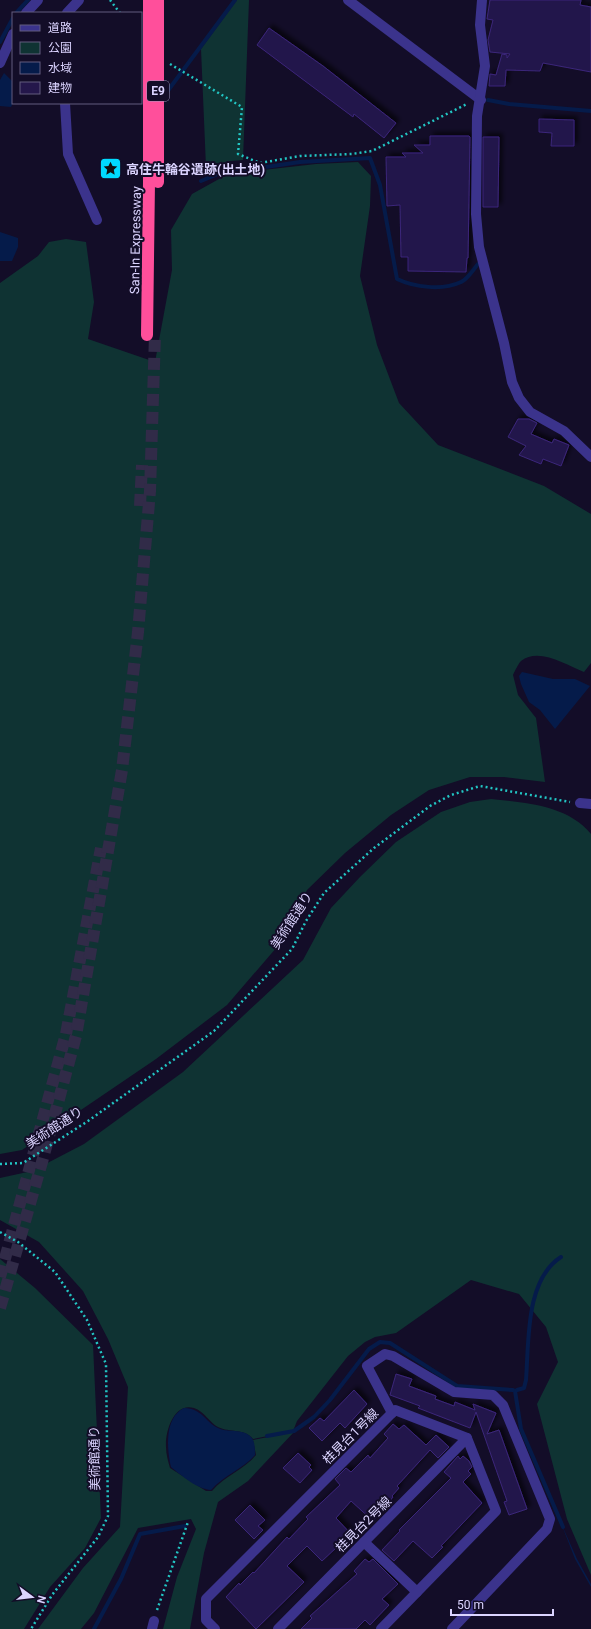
<svg xmlns="http://www.w3.org/2000/svg" width="591" height="1629" font-family="Roboto,'Noto Sans JP',sans-serif">
	<style>
		.green { fill: #0f3333 }
		.water { fill: #051b4a }
		.lines { fill: none; stroke-linecap: round; stroke-linejoin: round }
		.stream { stroke: #051b4a; stroke-width: 4 }
		.building { fill: #24174b; stroke: #3b267a; filter: url(#shadow) }
		.highway-tunnel { stroke: #312b48; stroke-width: 12; stroke-dasharray: 12 6; stroke-linecap: butt }
		.path { stroke: #22c5c3; stroke-width: 2.5; stroke-dasharray: 2 3; stroke-linecap: butt }
		.street { stroke: #3b338c; stroke-width: 10 }
		.highway { stroke: #ff4f9b; stroke-width: 12 }
		.highway-bridge { stroke: #ff4f9b; stroke-width: 12 }
		.labels { text-anchor: middle; stroke-width: 4; stroke-linejoin: round; paint-order: stroke }
		.shield { fill: #130d28; stroke: #9f98be; stroke-width: 1 }
		.shield-label { font-size: 12px; font-weight: bold; fill: #dbd4ff }
		.poi-label { font-size: 13px; font-weight: bold; fill: #dbd4ff; stroke: #130d28; text-anchor: start }
		.street-label { font-size: 13px; fill: #dbd4ff; stroke: #130d28 }
	</style>
	<defs>
		<filter id="shadow"><feDropShadow dx="3.5" dy="-3.5" stdDeviation="2" flood-color="#0009"/></filter>
	</defs>
	<rect width="100%" height="100%" fill="#130d28"/>
	<g class="green">
		<polygon points="237,0 249,0 243,160 231,161 206,167 201,49"/>
		<path d="M358 162 371 176 370 206 360 276 377 345 399 403 438 445 544 486 591 514V663L584 672C566 665 539 647 521 661 518 664 515 671 513 675L518 695 536 718 545 782 504 777H470L429 790 391 815 345 853 307 890 283 940 227 1005 156 1059 22 1150 0 1154V283L38 256 49 242 66 239 86 242 94 302 88 339 155 362 172 270 171 230 192 194 228 174 316 164Z"/>
		<path d="M491 799C526 803 567 805 591 834V1575L567 1519 537 1404 558 1362 546 1327 519 1294 471 1280 396 1333 375 1337 365 1342 348 1356 297 1421 293 1431 253 1439C244 1428 230 1433 218 1427 210 1423 204 1411 194 1408 174 1402 165 1431 166 1447 166 1454 168 1461 170 1468L206 1491H212C224 1476 244 1470 256 1455L253 1440 294 1432 248 1481 218 1502 204 1553 190 1629H163L177 1577 196 1529 191 1519 138 1528 94 1613 81 1629H38L83 1568 120 1527 128 1387 108 1339 83 1291 39 1242 0 1220V1178L32 1171 84 1144 183 1072 303 960 331 908 360 877 396 842 441 812 470 802Z"/>
		<polygon points="0,1259 35,1288 93,1345 101,1518 85,1548 50,1587 24,1629 0,1629"/>
	</g>
	<g class="water">
		<polygon points="4,73 13,82 13,103 11,107 0,106 0,80"/>
		<polygon points="0,232 18,238 18,247 12,261 0,261"/>
		<polygon points="522,672 553,679 575,679 590,686 555,729 540,710 529,702 521,684 519,676"/>
		<path d="M184 1408C203 1409 204 1421 218 1428 227 1433 243 1428 251 1437 255 1441 255 1449 255 1455 243 1469 224 1475 211 1490 197 1489 182 1476 171 1467 167 1449 164 1418 184 1408Z"/>
		<polygon points="561,1523 577,1559 591,1584 591,1587 575,1559"/>
	</g>
	<g class="lines">
		<g class="stream">
			<polyline points="16,13 28,0"/>
			<polyline points="0,42 13,18"/>
			<polyline points="161,100 235,0"/>
			<polyline points="488,100 509,104 591,111"/>
			<path d="M201 181 218 174 300 162 370 158 380 185 397 279C414 287 442 291 461 282 467 280 473 270 478 264"/>
			<path d="M517 1390 524 1388 526 1380C529 1342 525 1280 561 1257"/>
			<polyline points="515,1391 521,1429 563,1527"/>
			<polyline points="267,1436 294,1431 314,1417 330,1400 369,1349 380,1342 390,1343 457,1386 513,1390"/>
			<polyline points="94,1629 121,1579 140,1534 185,1526"/>
		</g>
	</g>
	<g class="building">
		<polygon points="490,0 581,0 580,5 591,7 591,72 543,63 540,71 506,70 505,86 489,86 490,74 496,75 502,54 507,55 507,58 510,54 490,52 488,40 493,20 487,19"/>
		<polygon points="269,28 323,66 396,123 384,138 354,114 353,117 257,45"/>
		<polygon points="539,119 574,120 574,146 551,146 552,133 539,132"/>
		<polygon points="430,136 469,136 470,137 468,258 467,258 466,272 408,271 408,257 401,257 400,205 387,206 386,157 406,157 402,153 423,153 414,145 430,145"/>
		<polygon points="483,137 499,137 498,207 483,207"/>
		<polygon points="518,419 529,419 537,423 531,434 552,443 554,439 569,445 561,466 543,459 541,464 519,455 526,446 508,437"/>
		<polygon points="396,1374 412,1379 409,1386 436,1396 435,1399 454,1406 455,1402 475,1410 473,1404 496,1413 487,1434 499,1430 527,1509 509,1515 504,1502 507,1501 476,1412 470,1428 418,1408 420,1406 390,1395"/>
		<polygon points="354,1390 367,1404 345,1428 340,1423 322,1441 309,1428 320,1418 324,1421"/>
		<polygon points="393,1424 399,1429 404,1425 426,1445 436,1435 449,1447 438,1458 430,1450 397,1486 399,1488 392,1496 393,1497 373,1521 351,1501 336,1518 351,1534 322,1561 307,1546 287,1566 304,1582 256,1629 226,1597 239,1583 240,1585 253,1572 254,1573 287,1537 289,1539 308,1519 306,1517 340,1485 335,1479 346,1468 351,1472 368,1455 370,1458 388,1438 384,1434"/>
		<polygon points="298,1453 311,1465 309,1467 312,1470 300,1483 283,1468"/>
		<polygon points="458,1456 460,1459 463,1456 469,1461 472,1467 468,1471 471,1474 463,1482 482,1503 441,1546 443,1547 432,1558 413,1541 394,1561 382,1550 400,1531 399,1530 451,1478 444,1472"/>
		<polygon points="250,1505 265,1520 258,1526 263,1530 254,1539 235,1520"/>
		<polygon points="365,1559 369,1562 373,1559 398,1584 382,1599 389,1605 370,1625 365,1620 356,1629 301,1629 312,1618 310,1616 357,1574 354,1571"/>
	</g>
	<g class="lines">
		<g class="highway-tunnel">
			<polyline points="140,506 142,465"/>
			<polyline points="0,1277 66,1034 101,848"/>
			<polyline points="0,1308 42,1162 76,1036 122,770 138,632 150,491 155,335"/>
		</g>
		<g class="path">
			<polyline points="110,0 120,13"/>
			<polyline points="170,64 242,107 238,154 260,163 300,156 352,154 372,151 467,104"/>
			<polyline points="0,1164 23,1163 88,1121 214,1031 292,949 306,921 324,893 374,848 430,806 451,795 480,786 570,802"/>
			<polyline points="0,1232 18,1242 55,1272 87,1320 106,1364 108,1516 98,1537 52,1595 31,1629"/>
			<polyline points="157,1610 188,1522"/>
		</g>
		<g class="street">
			<polyline points="348,0 481,100"/>
			<polyline points="482,0 480,25 485,66 477,116 476,214 479,247 504,343 512,382 519,398 530,412 564,431 591,457"/>
			<polyline points="26,13 38,0"/>
			<polyline points="67,13 79,0"/>
			<polyline points="0,63 13,34"/>
			<polyline points="65,103 68,154 97,220"/>
			<polyline points="580,803 591,804"/>
			<polyline points="392,1413 367,1366 385,1354 393,1356 454,1392 493,1395 503,1405 550,1519 547,1529 452,1629"/>
			<polyline points="364,1542 417,1592"/>
			<polyline points="152,1629 154,1621"/>
			<polyline points="215,1629 206,1620 206,1599 395,1410 467,1438 496,1511 381,1629"/>
			<polyline points="278,1629 467,1438"/>
		</g>
		<polyline class="highway" points="147,335 149,182"/>
		<g class="highway-bridge">
			<polyline points="149,0 149,182"/>
			<polyline points="158,182 158,0"/>
		</g>
	</g>
	<defs>
		<symbol id="sight-square" viewBox="-11 -11 22 22"><rect x="-9" y="-9" width="18" height="18" rx="4" fill="#00daff" stroke="#130d28"/><path d="M0-6L1.8-2.2L6-1.7L2.9 1.2L3.7 5.4L0 3.3L-3.7 5.4L-2.9 1.2L-6-1.7L-1.8-2.2Z" fill="#111"/></symbol>
	</defs>
	<g fill-rule="evenodd">
		<use href="#sight-square" x="98" y="156" width="25" height="25"/>
	</g>
	<g class="labels">
		<rect class="shield" x="147" y="81" width="22" height="20" rx="3"/>
		<g class="shield-label">
			<text x="158" y="95">E9</text>
		</g>
		<g class="poi-label">
			<text x="126" y="174">高住牛輪谷遺跡(出土地)</text>
		</g>
		<g class="street-label">
			<text transform="translate(135 240) rotate(-89)" y="5">San-In Expressway</text>
			<text transform="translate(291 920) rotate(-57)" y="5">美術館通り</text>
			<text transform="translate(54 1127) rotate(-33)" y="5">美術館通り</text>
			<text transform="translate(350 1436) rotate(-45)" y="5">桂見台1号線</text>
			<text transform="translate(94 1458) rotate(-91)" y="5">美術館通り</text>
			<text transform="translate(363 1524) rotate(-45)" y="5">桂見台2号線</text>
		</g>
	</g>
	<rect x="12" y="12" width="130" height="92" fill="#130d28" stroke="#635d7e"/>
	<rect x="20" y="25" width="20" height="6" fill="#3b338c" stroke="#635d7e"/>
	<text x="48" y="32" font-size="12" fill="#dbd4ff">道路</text>
	<rect x="20" y="42" width="20" height="12" fill="#0f3333" stroke="#635d7e"/>
	<text x="48" y="52" font-size="12" fill="#dbd4ff">公園</text>
	<rect x="20" y="62" width="20" height="12" fill="#051b4a" stroke="#635d7e"/>
	<text x="48" y="72" font-size="12" fill="#dbd4ff">水域</text>
	<rect x="20" y="82" width="20" height="12" fill="#24174b" stroke="#635d7e"/>
	<text x="48" y="92" font-size="12" fill="#dbd4ff">建物</text>
	<g transform="translate(32 1597) rotate(105)" stroke="#130d28" stroke-width="3" paint-order="stroke">
	<path d="M0-3L7 15L0 10L-7 15Z" fill="#dbd4ff"/>
	<text y="-6" font-size="11" font-weight="bold" text-anchor="middle" fill="#dbd4ff">N</text>
	</g>
	<path d="M451 1609v6h102v-6" fill="none" stroke="#dbd4ff" stroke-width="2"/>
	<text x="457" y="1609" font-size="12" fill="#dbd4ff" stroke="#130d28" stroke-width="3" paint-order="stroke">50 m</text>
</svg>
